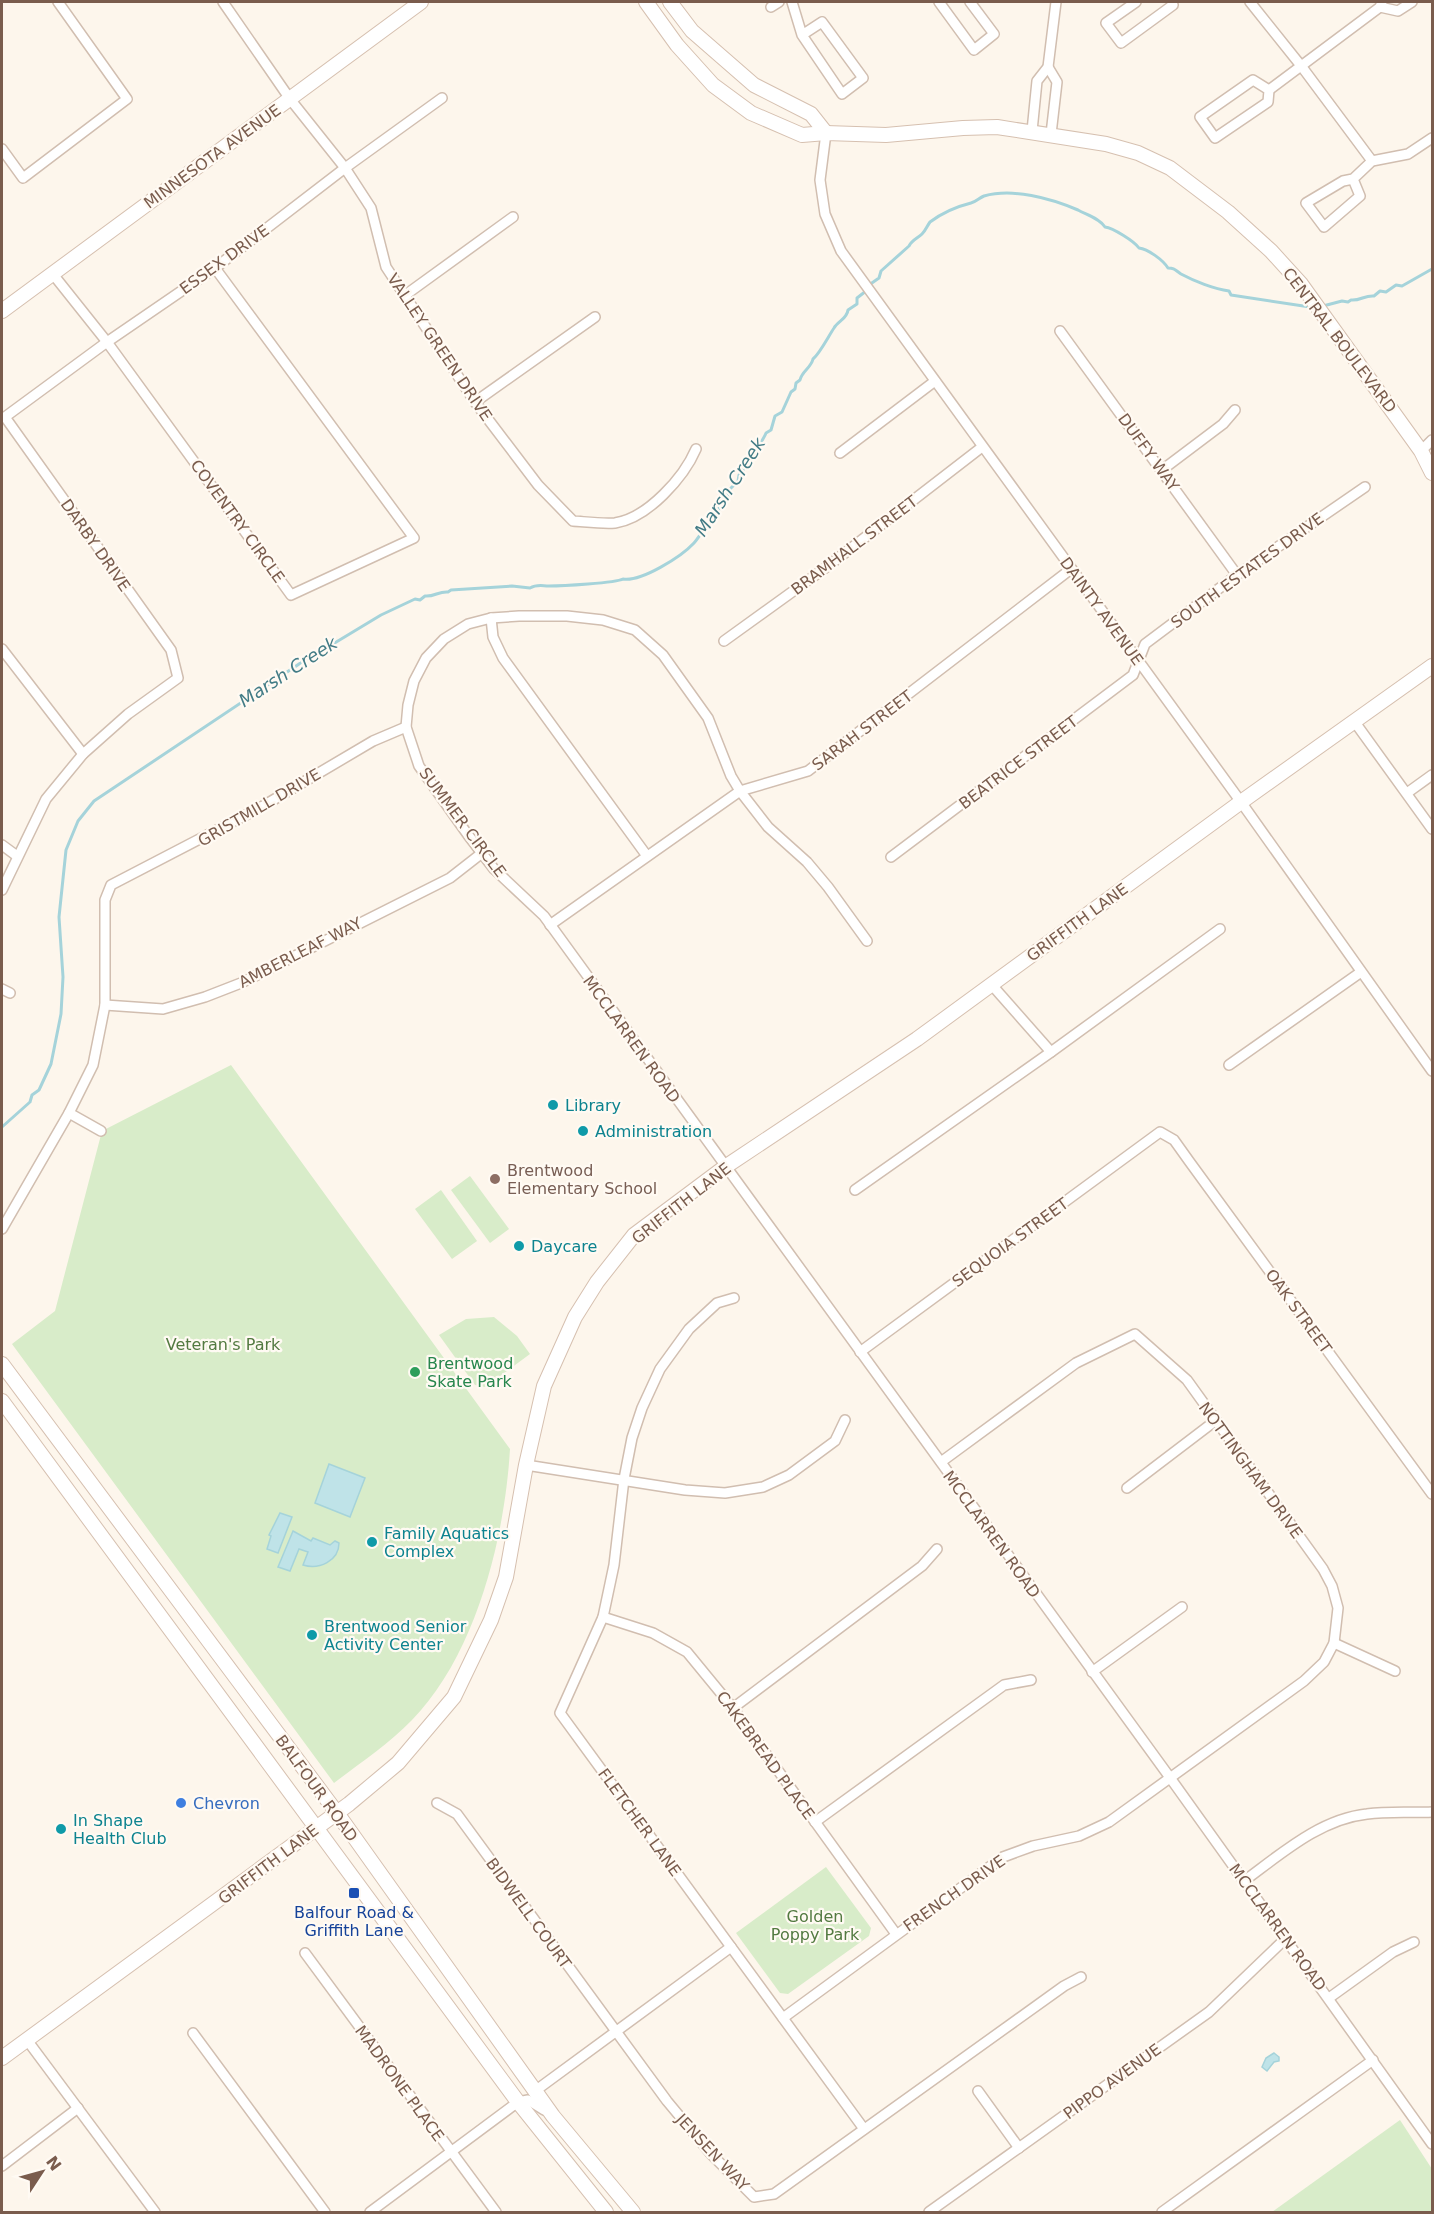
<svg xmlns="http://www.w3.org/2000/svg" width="1434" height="2214" font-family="'DejaVu Sans',sans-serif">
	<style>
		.green { fill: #d8ecc9 }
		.water { fill: #bfe3e8; stroke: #a5d3da; stroke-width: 1.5 }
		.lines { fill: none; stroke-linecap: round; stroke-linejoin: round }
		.stream { stroke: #a5d3da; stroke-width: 3 }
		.street-casing { stroke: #d1beb0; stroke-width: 12 }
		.secondary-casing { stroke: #d6c0b0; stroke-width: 16 }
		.street { stroke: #fff; stroke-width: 9 }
		.secondary { stroke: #fff; stroke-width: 14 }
		.culture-dot { fill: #0f9aa8; stroke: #fffaf3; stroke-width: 2 }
		.education-dot { fill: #8d6e63; stroke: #fffaf3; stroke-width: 2 }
		.leisure-dot { fill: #2e9e5b; stroke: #fffaf3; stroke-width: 2 }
		.shop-dot { fill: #3f7fe0; stroke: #fffaf3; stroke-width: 2 }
		.transit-dot { fill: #1a4fb4; stroke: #fffaf3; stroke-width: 2 }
		.labels { text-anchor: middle; stroke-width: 4.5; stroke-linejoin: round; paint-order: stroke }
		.street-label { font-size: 16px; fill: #7a5c4d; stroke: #fffaf3 }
		.culture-label { font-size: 16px; fill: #0d838f; stroke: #fffaf3; text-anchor: start }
		.education-label { font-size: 16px; fill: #785e54; stroke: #fffaf3; text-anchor: start }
		.park-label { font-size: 16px; fill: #537a41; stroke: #fffaf3 }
		.leisure-label { font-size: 16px; fill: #27864d; stroke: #fffaf3; text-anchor: start }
		.shop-label { font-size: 16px; fill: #366cbe; stroke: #fffaf3; text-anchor: start }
		.transit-label { font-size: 16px; fill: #164399; stroke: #fffaf3 }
		.water-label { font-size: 18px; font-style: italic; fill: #437c86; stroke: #fffaf3 }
	</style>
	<rect width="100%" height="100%" fill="#fdf6ec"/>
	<g class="green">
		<path d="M231 1065 510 1449C505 1537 476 1655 412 1720 389 1744 360 1763 334 1783L12 1344 55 1311 102 1131Z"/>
		<polygon points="470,1176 509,1229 490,1243 451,1190"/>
		<polygon points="441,1190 477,1241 452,1259 415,1209"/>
		<polygon points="494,1317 517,1336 530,1354 485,1387 475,1385 439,1335 466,1319"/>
		<polygon points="826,1867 871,1928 869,1936 788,1994 780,1993 736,1933"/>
		<polygon points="1400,2120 1432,2169 1432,2212 1272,2212"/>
	</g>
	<g class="water">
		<polygon points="329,1464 365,1478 350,1517 315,1503"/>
		<polygon points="280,1513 292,1517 278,1553 267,1549 271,1536 269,1535"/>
		<path d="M293 1531 311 1541 313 1538 330 1545 335 1541 339 1543C339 1561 319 1570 303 1565L308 1552 299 1549 290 1571 278 1567Z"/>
		<polygon points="1274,2053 1279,2057 1279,2061 1274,2062 1267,2071 1262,2067 1266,2058"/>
	</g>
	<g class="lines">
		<g class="stream">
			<path d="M869 285 879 278 881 271 909 246C912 240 918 238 922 234 926 230 927 226 930 222 942 213 959 206 971 203 976 202 979 198 984 196 1013 188 1050 198 1078 210 1087 215 1099 218 1105 227 1113 228 1134 241 1139 248 1148 249 1163 260 1168 268 1175 268 1175 270 1181 274 1194 281 1214 289 1229 291L1231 295 1310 307"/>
			<path d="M1323 306 1342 301 1348 302 1351 300C1360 301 1365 295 1374 296L1380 291 1386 292 1396 285 1402 286 1432 269"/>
			<path d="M2 1127 30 1102 32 1095 39 1090 51 1064 61 1014 63 977 59 917 66 850 78 821 94 801 320 650H323L381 615 415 599 420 600 425 596C434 597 439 591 448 592L451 590 512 586 530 588C537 584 542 586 549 586 561 586 616 583 623 579 641 582 681 557 694 543 702 534 707 521 718 514L719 508 724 504 725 499 728 496V491L738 481 739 475C742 473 765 437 766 433L771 430 775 416 782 412 791 392 795 389 796 383 800 380C802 371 811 368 813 359 820 353 828 337 834 328 838 321 847 319 848 310L857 304V298L866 291"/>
		</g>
		<defs>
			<g id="street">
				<path d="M223 2 290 99 345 168 371 208 386 267 475 402 538 485 573 521C587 522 602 524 615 523 648 518 684 477 696 449"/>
				<polyline points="792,2 802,35 842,94 863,78 822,22 802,35"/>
				<polyline points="939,2 974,50 994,34 970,2"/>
				<polyline points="1136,2 1106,23 1121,43 1173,5 1172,2"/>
				<polyline points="1250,2 1302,67 1372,161"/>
				<polyline points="771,7 779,2"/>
				<polyline points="1380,7 1398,11 1412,2"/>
				<polyline points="1048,67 1057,82 1051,134"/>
				<polygon points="1253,80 1269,90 1268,102 1215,138 1200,117"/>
				<polyline points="1269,90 1380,7 1382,2"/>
				<polyline points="1032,131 1037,81 1048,67 1056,2"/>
				<polyline points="826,133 820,180 825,214 841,251 1241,802 1432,1071"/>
				<polyline points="2,149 23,178 127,99 58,2"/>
				<polyline points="1353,179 1360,196 1324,227 1306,203 1343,181 1353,179 1372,161 1408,154 1432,138"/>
				<polyline points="52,273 107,342 291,595 414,538 215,268"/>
				<polyline points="404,296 513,217"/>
				<polyline points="1060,331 1237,575"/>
				<polyline points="475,402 595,317"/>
				<polyline points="1421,451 1432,440"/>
				<polyline points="840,453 935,381"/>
				<polyline points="1162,470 1223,424 1235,410"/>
				<polyline points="491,618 493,637 503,658 647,856"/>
				<polyline points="724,641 828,566 982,447"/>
				<polyline points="2,649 83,754"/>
				<polyline points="1354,721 1432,829"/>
				<polyline points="1407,793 1432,775"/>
				<polyline points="2,845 17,856"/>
				<polyline points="891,857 1133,675 1145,644 1237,575 1365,487"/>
				<polyline points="2,890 46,799 83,754 128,714 178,678 171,650 5,417 107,342 215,268 345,168 442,98"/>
				<polyline points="550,925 740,791 808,771 1071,569"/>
				<polyline points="867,941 828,887 807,862 768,827 740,791 731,776 708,718 663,655 635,630 603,620 567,616 519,616 491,618 468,624 444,639 426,658 414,681 408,705 406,727 419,766 468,835 494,869 544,916 1171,1779 1432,2144"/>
				<polyline points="991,984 1051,1052"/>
				<polyline points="2,989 10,993"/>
				<polyline points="105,1005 163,1009 205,997 241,983 450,878 482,853"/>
				<polyline points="1229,1065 1361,972"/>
				<polyline points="69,1113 101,1131"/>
				<polyline points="855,1190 1051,1052 1220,929"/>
				<polyline points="2,1229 69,1113 93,1065 105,1005 105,900 111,885 263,806 373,741 406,727"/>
				<polyline points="734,1298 717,1303 689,1329 660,1369 642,1408 632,1438 624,1479 614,1565 603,1617 560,1713 864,2129"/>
				<polyline points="860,1352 1160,1132 1174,1140 1189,1161 1432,1494"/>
				<polyline points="526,1465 685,1490 725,1493 763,1487 789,1475 835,1441 845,1420"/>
				<polyline points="1127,1488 1215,1421"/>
				<polyline points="603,1617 653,1633 687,1652 733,1708 896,1934"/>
				<polyline points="1334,1643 1395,1671"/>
				<polyline points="1092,1672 1182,1607"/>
				<polyline points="733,1708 922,1566 937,1549"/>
				<polyline points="437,1803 457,1814 667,2101 711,2154 754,2197 774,2194 1064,1986 1081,1977"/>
				<polyline points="815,1822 1004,1685 1031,1680"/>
				<path d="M1244 1881C1281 1854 1320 1819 1367 1814 1388 1811 1411 1813 1432 1812"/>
				<polyline points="305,1953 496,2212"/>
				<polyline points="1329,1998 1393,1952 1414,1942"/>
				<polyline points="783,2018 1003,1857 1033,1846 1079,1836 1109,1822 1304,1681 1324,1662 1334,1643 1338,1608 1332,1586 1323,1569 1187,1380 1135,1334 1076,1363 941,1462"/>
				<polyline points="193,2033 325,2212"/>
				<polyline points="27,2040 155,2212"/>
				<polyline points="535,2091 731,1947"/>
				<polyline points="978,2091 1019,2148"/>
				<polyline points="2,2166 78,2108"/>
				<polyline points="370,2212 518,2102 528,2100 544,2110"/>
				<polyline points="929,2212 1209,2012 1285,1939"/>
				<polyline points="1162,2212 1373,2060"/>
			</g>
			<g id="secondary">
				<polyline points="646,2 677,45 713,85 751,113 802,135 826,133 886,135 963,128 997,127 1106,144 1138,153 1170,168 1228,212 1271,251 1301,284 1421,451 1432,473"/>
				<polyline points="670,2 692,31 754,85 811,114 826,133"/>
				<polyline points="2,311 421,2"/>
				<polyline points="2,1364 337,1813 553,2116 633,2212"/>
				<polyline points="2,1401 518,2102 606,2212"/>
				<polyline points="2,2058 349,1804 398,1763 454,1697 491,1620 506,1577 526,1465 544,1386 575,1317 597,1282 634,1235 725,1167 917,1039 1241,802 1432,666"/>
			</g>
		</defs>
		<use href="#street" class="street-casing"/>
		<use href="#secondary" class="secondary-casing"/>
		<use href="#street" class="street"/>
		<use href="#secondary" class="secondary"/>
	</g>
	<g class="culture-dot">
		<circle cx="553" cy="1105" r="6"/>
		<circle cx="583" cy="1131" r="6"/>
		<circle cx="519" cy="1246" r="6"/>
		<circle cx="372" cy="1542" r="6"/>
		<circle cx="312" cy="1635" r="6"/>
		<circle cx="61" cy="1829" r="6"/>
	</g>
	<circle class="education-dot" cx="495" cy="1179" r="6"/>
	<circle class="leisure-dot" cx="415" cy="1372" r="6"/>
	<circle class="shop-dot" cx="181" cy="1803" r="6"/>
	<rect class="transit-dot" x="348" y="1887" width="12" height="12" rx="3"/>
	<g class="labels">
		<g class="street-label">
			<text transform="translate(212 156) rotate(-36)" y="6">MINNESOTA AVENUE</text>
			<text transform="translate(224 259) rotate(-36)" y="6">ESSEX DRIVE</text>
			<text transform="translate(1340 340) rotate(53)" y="6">CENTRAL BOULEVARD</text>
			<text transform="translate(440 347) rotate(56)" y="6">VALLEY GREEN DRIVE</text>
			<text transform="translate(1149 452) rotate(54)" y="6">DUFFY WAY</text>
			<text transform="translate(238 521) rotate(54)" y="6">COVENTRY CIRCLE</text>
			<text transform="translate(96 545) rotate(55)" y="6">DARBY DRIVE</text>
			<text transform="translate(854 545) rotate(-37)" y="6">BRAMHALL STREET</text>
			<text transform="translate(1247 570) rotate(-36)" y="6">SOUTH ESTATES DRIVE</text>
			<text transform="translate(1102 611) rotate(54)" y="6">DAINTY AVENUE</text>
			<text transform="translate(862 730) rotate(-37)" y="6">SARAH STREET</text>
			<text transform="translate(1018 762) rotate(-37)" y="6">BEATRICE STREET</text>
			<text transform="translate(259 807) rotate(-30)" y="6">GRISTMILL DRIVE</text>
			<text transform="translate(463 822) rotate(53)" y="6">SUMMER CIRCLE</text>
			<text transform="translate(1077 922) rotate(-36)" y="6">GRIFFITH LANE</text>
			<text transform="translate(300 952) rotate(-27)" y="6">AMBERLEAF WAY</text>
			<text transform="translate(632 1039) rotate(54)" y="6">MCCLARREN ROAD</text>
			<text transform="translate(681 1203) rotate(-38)" y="6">GRIFFITH LANE</text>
			<text transform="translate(1010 1242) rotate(-36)" y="6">SEQUOIA STREET</text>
			<text transform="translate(1299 1311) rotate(54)" y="6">OAK STREET</text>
			<text transform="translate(1251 1470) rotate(54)" y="6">NOTTINGHAM DRIVE</text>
			<text transform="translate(992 1534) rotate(54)" y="6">MCCLARREN ROAD</text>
			<text transform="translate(766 1755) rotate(54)" y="6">CAKEBREAD PLACE</text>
			<text transform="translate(317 1788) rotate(54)" y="6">BALFOUR ROAD</text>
			<text transform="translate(640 1822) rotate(54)" y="6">FLETCHER LANE</text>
			<text transform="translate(268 1864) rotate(-37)" y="6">GRIFFITH LANE</text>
			<text transform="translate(954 1893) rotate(-35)" y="6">FRENCH DRIVE</text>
			<text transform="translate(529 1913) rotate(54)" y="6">BIDWELL COURT</text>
			<text transform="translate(1278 1927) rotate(54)" y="6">MCCLARREN ROAD</text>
			<text transform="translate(1112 2081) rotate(-36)" y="6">PIPPO AVENUE</text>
			<text transform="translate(400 2083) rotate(54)" y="6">MADRONE PLACE</text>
			<text transform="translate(713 2152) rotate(47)" y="6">JENSEN WAY</text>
		</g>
		<g class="culture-label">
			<text x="565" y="1111">Library</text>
			<text x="595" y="1137">Administration</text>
			<text x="531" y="1252">Daycare</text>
			<text x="384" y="1539">Family Aquatics<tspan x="384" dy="18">Complex</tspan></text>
			<text x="324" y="1632">Brentwood Senior<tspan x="324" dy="18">Activity Center</tspan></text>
			<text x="73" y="1826">In Shape<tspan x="73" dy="18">Health Club</tspan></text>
		</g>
		<g class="education-label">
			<text x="507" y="1176">Brentwood<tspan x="507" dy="18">Elementary School</tspan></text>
		</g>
		<g class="park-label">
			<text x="223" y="1350">Veteran's Park</text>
			<text x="815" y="1922">Golden<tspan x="815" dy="18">Poppy Park</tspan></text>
		</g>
		<g class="leisure-label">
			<text x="427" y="1369">Brentwood<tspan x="427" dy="18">Skate Park</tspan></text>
		</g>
		<g class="shop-label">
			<text x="193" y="1809">Chevron</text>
		</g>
		<g class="transit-label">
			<text x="354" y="1918">Balfour Road &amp;<tspan x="354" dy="18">Griffith Lane</tspan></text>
		</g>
		<g class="water-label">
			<text transform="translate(730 487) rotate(-57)" y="6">Marsh Creek</text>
			<text transform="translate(288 672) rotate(-33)" y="6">Marsh Creek</text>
		</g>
	</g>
	<rect width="1434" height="2214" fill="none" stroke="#7a5c4d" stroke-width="6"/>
	<g transform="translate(42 2172) rotate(54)" stroke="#fffaf3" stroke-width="4.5" paint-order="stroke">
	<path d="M0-4.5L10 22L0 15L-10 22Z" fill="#7a5c4d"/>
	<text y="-9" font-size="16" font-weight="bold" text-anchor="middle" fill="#7a5c4d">N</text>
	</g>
</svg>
